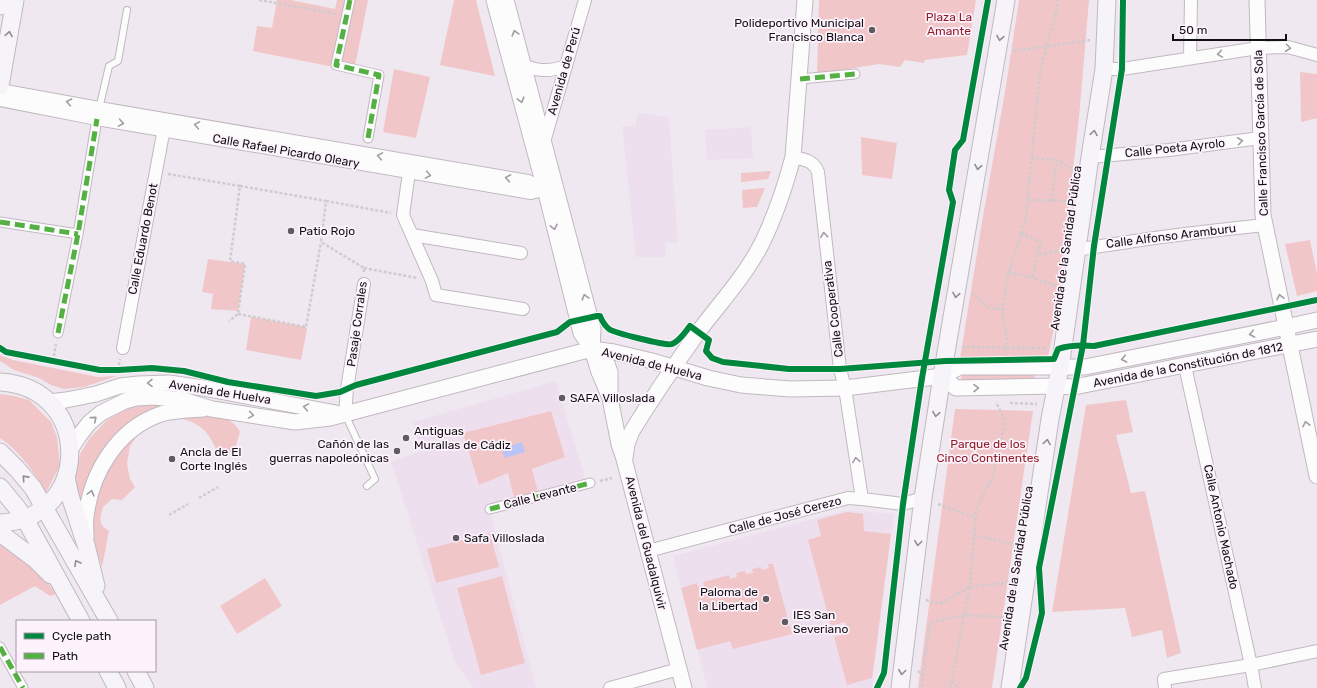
<svg xmlns="http://www.w3.org/2000/svg" width="1317" height="688" font-family="Rubik,sans-serif">
	<style>
		.built { fill: #eedfee }
		.green { fill: #f1c6c8 }
		.water { fill: #bac4f6 }
		.lines { fill: none; stroke-linecap: round; stroke-linejoin: round }
		.service-casing { stroke: #c0b9c0; stroke-width: 8 }
		.pedestrian-casing { stroke: #c0b9c0; stroke-width: 11 }
		.minor-casing { stroke: #c0b9c0; stroke-width: 14 }
		.tertiary-casing { stroke: #c0b9c0; stroke-width: 17 }
		.secondary-casing { stroke: #c0b9c0; stroke-width: 19 }
		.path { stroke: #cfcccf; stroke-width: 2.5; stroke-dasharray: 3 2; stroke-linecap: butt }
		.service { stroke: #fdfcfd; stroke-width: 6 }
		.pedestrian { stroke: #fdfcfd; stroke-width: 9 }
		.minor { stroke: #fdfcfd; stroke-width: 12 }
		.tertiary { stroke: #fdfcfd; stroke-width: 15 }
		.secondary { stroke: #f6f4f8; stroke-width: 17 }
		.quiet { stroke: #55b044; stroke-width: 5; stroke-dasharray: 10 5; stroke-linecap: butt }
		.cycleway-casing { stroke: #fdf3fd; stroke-width: 8 }
		.cycleway { stroke: #00873e; stroke-width: 6 }
		.oneway { stroke: #a09da0 }
		.oneway2 { stroke: #908d91 }
		.poi-dot { fill: #615b61; stroke: #fdf3fd; stroke-width: 1.5 }
		.labels { text-anchor: middle; stroke-width: 3.5; stroke-linejoin: round; paint-order: stroke }
		.park-label { font-size: 12px; fill: #911c26; stroke: #fdf3fd }
		.poi-label { font-size: 12px; fill: #140f14; stroke: #fdf3fd; text-anchor: start }
		.street-label { font-size: 12px; fill: #140f14; stroke: #fdf3fd }
	</style>
	<rect width="100%" height="100%" fill="#f0e8f0"/>
	<g class="built">
		<polygon points="637,113 669,117 678,243 665,243 666,257 636,257 622,126 636,127"/>
		<polygon points="751,127 753,158 707,160 705,130"/>
		<polygon points="556,381 585,478 488,504 536,688 474,688 455,663 391,461 420,452 413,422"/>
		<polygon points="847,510 894,514 872,688 707,688 673,556"/>
	</g>
	<g class="green">
		<polygon points="277,0 291,0 335,9 337,0 368,0 354,71 253,51 257,26 272,28"/>
		<polygon points="454,0 476,0 495,76 440,65"/>
		<polygon points="819,0 976,0 967,55 925,60 924,63 905,60 900,67 879,64 817,74"/>
		<polygon points="1019,0 1089,0 1079,118 1055,324 1048,356 960,359 982,222 1005,92"/>
		<polygon points="394,69 430,77 416,138 383,132"/>
		<polygon points="1300,72 1317,74 1317,118 1301,122"/>
		<polygon points="861,137 897,143 892,179 862,175"/>
		<polygon points="771,171 768,179 741,182 741,173"/>
		<polygon points="765,188 757,207 743,208 742,190"/>
		<polygon points="1310,240 1317,274 1317,291 1297,296 1285,244"/>
		<polygon points="208,259 245,264 238,311 211,309 213,294 202,292"/>
		<polygon points="251,317 306,327 307,329 301,360 246,350"/>
		<polygon points="0,355 13,360 98,377 117,376 84,387 64,389 51,385 39,378 14,370 0,361"/>
		<polygon points="962,373 1034,373 1035,380 961,380"/>
		<path d="M0 394 14 396 29 400 51 422 57 437 60 466 46 492C33 472 21 452 0 438Z"/>
		<polygon points="1126,400 1133,432 1116,435 1131,493 1145,491 1181,653 1167,658 1162,630 1132,637 1125,608 1052,612 1086,405"/>
		<polygon points="145,404 177,404 153,409 138,416 123,428 112,439 83,510 76,492 76,472 80,454 90,438 107,420 125,410"/>
		<polygon points="955,409 1033,411 992,688 918,688"/>
		<polygon points="551,411 565,457 532,469 538,492 514,498 508,473 479,485 463,433"/>
		<path d="M188 414C206 415 231 413 240 432L234 452 218 453C209 433 203 424 180 418Z"/>
		<path d="M136 433 135 439 130 446 127 464 130 479 135 487 122 500 112 499 103 507C100 518 97 524 109 531L102 567 94 543 93 508 103 475Z"/>
		<polygon points="847,512 863,514 864,531 891,534 872,678 847,685 834,637 848,633 845,622 831,626 808,540 821,536 817,520"/>
		<polygon points="490,533 499,567 436,583 427,549"/>
		<polygon points="0,540 42,575 56,594 50,596 35,586 0,605"/>
		<polygon points="768,564 773,564 792,634 733,649 730,641 697,650 681,588 697,583 698,587 704,585 703,582 729,575 730,579 737,577 736,573 745,571 746,574 753,573 752,569 761,567 762,570 769,568"/>
		<polygon points="502,576 525,663 481,675 457,588"/>
		<polygon points="265,578 282,606 237,634 220,606"/>
	</g>
	<polygon class="water" points="522,442 525,452 505,458 501,449"/>
	<g class="lines">
		<defs>
			<g id="service">
				<polyline points="99,109 109,66 118,61 127,10"/>
				<polyline points="345,414 375,479 367,486"/>
			</g>
			<g id="pedestrian">
				<polyline points="350,0 336,65 379,75 368,138"/>
				<polyline points="800,79 855,74"/>
				<polyline points="0,222 78,234"/>
				<polyline points="58,333 78,234 97,119"/>
				<polyline points="490,509 590,483"/>
				<polyline points="0,647 23,688"/>
			</g>
			<g id="minor">
				<polyline points="1190,58 1191,0"/>
				<path d="M517 64C535 70 547 73 566 66"/>
				<polyline points="1104,69 1122,69 1258,48 1288,47 1317,55"/>
				<polyline points="0,90 99,108 528,181 545,189"/>
				<polyline points="0,100 97,119 531,193 545,189"/>
				<polyline points="544,142 585,0"/>
				<path d="M793 157C805 160 813 160 818 172L840 369 845 388 862 499"/>
				<polyline points="1090,157 1169,150 1260,138"/>
				<polyline points="410,165 403,215 432,281 436,295 523,309"/>
				<polyline points="412,235 521,253"/>
				<path d="M1077 250C1092 247 1107 245 1122 243 1170 235 1217 230 1265 225"/>
				<polyline points="123,348 165,123"/>
				<polyline points="1185,366 1251,665 1255,688"/>
				<polyline points="345,414 347,389 364,284"/>
				<polyline points="648,551 848,498 862,499 903,504 923,498"/>
				<polyline points="610,688 679,669"/>
				<polyline points="1165,688 1164,679 1251,665 1317,651"/>
			</g>
			<g id="tertiary">
				<polyline points="494,0 545,189 581,333 592,349 599,372 610,398 619,444 624,459 684,688"/>
				<polyline points="506,0 593,329 592,349"/>
				<polyline points="1257,0 1263,215 1317,476"/>
				<polyline points="592,350 607,364 610,372 610,391"/>
				<polyline points="942,376 956,388 1057,386 1074,387 1317,339"/>
				<polyline points="49,402 66,400 96,394 120,386 138,384 169,383 203,388 336,413"/>
				<polyline points="70,450 79,436 89,423 101,413 125,401 136,398 154,397 183,400 212,409 295,422 330,418 345,414 592,349 614,352 652,361 708,378 741,385 790,389 845,388 927,378 942,376 960,367 1085,367 1286,327 1317,320"/>
				<path d="M625 458 627 444 632 431C653 397 676 363 699 331 720 303 745 276 761 245 775 217 785 187 793 157L805 0"/>
				<path d="M86 538C86 531 85 524 86 517 91 473 117 429 161 414 174 410 189 410 203 409"/>
			</g>
			<g id="secondary">
				<polyline points="0,6 1,0"/>
				<polyline points="0,86 15,0"/>
				<path d="M0 382C93 387 93 519 0 523"/>
				<polyline points="0,452 17,469 33,488 109,621"/>
				<polyline points="66,477 70,496 86,545 96,586"/>
				<polyline points="0,487 18,509 25,519 81,621"/>
				<polyline points="0,533 36,560 51,575"/>
				<polyline points="108,671 117,688"/>
				<polyline points="136,671 145,688"/>
				<polyline points="900,688 923,498 942,376 1006,0"/>
				<polyline points="1010,688 1050,419 1060,368 1090,157 1104,69 1107,0"/>
			</g>
		</defs>
		<use href="#service" class="service-casing"/>
		<use href="#pedestrian" class="pedestrian-casing"/>
		<use href="#minor" class="minor-casing"/>
		<use href="#tertiary" class="tertiary-casing"/>
		<use href="#secondary" class="secondary-casing"/>
		<g class="path">
			<polyline points="259,0 336,14"/>
			<polyline points="1013,51 1090,40"/>
			<polyline points="1031,158 1057,160"/>
			<polyline points="168,174 240,186 230,261 245,264 238,314 229,321"/>
			<polyline points="240,186 326,201 321,242 364,268 364,272"/>
			<polyline points="1028,200 1069,201"/>
			<polyline points="326,201 391,213"/>
			<polyline points="1051,201 1057,160 1073,170"/>
			<polyline points="1021,233 1041,243 1037,255"/>
			<polyline points="364,268 417,278"/>
			<polyline points="1009,272 1033,278"/>
			<polyline points="1056,286 1033,278 1037,255 1060,251"/>
			<polyline points="972,293 987,307 1002,310"/>
			<polyline points="238,314 306,327 321,242"/>
			<polyline points="962,347 1047,348"/>
			<polyline points="1005,350 1007,338 1002,310 1008,275 1026,218 1040,71 1057,8 1057,0"/>
			<polyline points="53,361 56,344"/>
			<polyline points="118,370 120,359"/>
			<polyline points="586,401 595,400"/>
			<polyline points="1010,403 1037,404"/>
			<polyline points="600,481 612,478"/>
			<polyline points="199,498 218,487"/>
			<polyline points="938,504 976,518"/>
			<polyline points="169,515 188,504"/>
			<polyline points="974,535 1016,545"/>
			<polyline points="926,600 939,604 970,587 1010,582"/>
			<polyline points="918,671 923,676 922,688"/>
			<polyline points="923,676 930,623 964,615 1006,617"/>
			<polyline points="951,682 961,688"/>
			<polyline points="950,688 970,587 976,510 993,476 1005,421 996,402"/>
		</g>
		<use href="#service" class="service"/>
		<use href="#pedestrian" class="pedestrian"/>
		<use href="#minor" class="minor"/>
		<use href="#tertiary" class="tertiary"/>
		<use href="#secondary" class="secondary"/>
		<g class="quiet">
			<polyline points="350,0 336,65 379,75 368,138"/>
			<polyline points="800,79 855,74"/>
			<polyline points="0,222 78,234"/>
			<polyline points="58,333 78,234 97,119"/>
			<polyline points="490,509 590,483"/>
			<polyline points="0,647 23,688"/>
		</g>
		<defs>
			<g id="cycleway">
				<path d="M0 348 6 352 100 370H118L152 368 184 371 228 382 316 396 340 392 356 385 557 332 570 322 597 316H600C602 321 604 325 609 329 614 333 667 346 672 344 680 341 685 332 690 326L709 340 706 351 712 358 723 362 789 369H840L945 361 1054 359 1058 349C1069 345 1082 345 1094 346L1317 300"/>
				<polyline points="877,688 884,673 903,504 922,378 953,202 949,190 955,150 963,140 988,0"/>
				<polyline points="1020,688 1026,678 1042,613 1039,568 1083,345 1094,246 1122,69 1123,0"/>
			</g>
		</defs>
		<use href="#cycleway" class="cycleway-casing"/>
		<use href="#cycleway" class="cycleway"/>
	</g>
	<defs><path id="oneway-chevron" d="M-2-3.5L2.5 0L-2 3.5" fill="none" stroke-width="1.6" stroke-linecap="round" stroke-linejoin="round"/></defs>
	<g class="oneway">
		<use href="#oneway-chevron" transform="translate(515 33) rotate(-105)"/>
		<use href="#oneway-chevron" transform="translate(1288 48) rotate(7)"/>
		<use href="#oneway-chevron" transform="translate(1220 54) rotate(171)"/>
		<use href="#oneway-chevron" transform="translate(521 100) rotate(75)"/>
		<use href="#oneway-chevron" transform="translate(69 102) rotate(-169)"/>
		<use href="#oneway-chevron" transform="translate(121 123) rotate(10)"/>
		<use href="#oneway-chevron" transform="translate(197 125) rotate(-170)"/>
		<use href="#oneway-chevron" transform="translate(1240 141) rotate(-7)"/>
		<use href="#oneway-chevron" transform="translate(380 156) rotate(-170)"/>
		<use href="#oneway-chevron" transform="translate(428 175) rotate(10)"/>
		<use href="#oneway-chevron" transform="translate(508 178) rotate(-170)"/>
		<use href="#oneway-chevron" transform="translate(554 227) rotate(76)"/>
		<use href="#oneway-chevron" transform="translate(824 235) rotate(-96)"/>
		<use href="#oneway-chevron" transform="translate(585 297) rotate(-105)"/>
		<use href="#oneway-chevron" transform="translate(1280 297) rotate(-102)"/>
		<use href="#oneway-chevron" transform="translate(1252 334) rotate(169)"/>
		<use href="#oneway-chevron" transform="translate(1124 359) rotate(169)"/>
		<use href="#oneway-chevron" transform="translate(150 383) rotate(179)"/>
		<use href="#oneway-chevron" transform="translate(976 388) rotate(-1)"/>
		<use href="#oneway-chevron" transform="translate(306 407) rotate(-170)"/>
		<use href="#oneway-chevron" transform="translate(251 415) rotate(9)"/>
		<use href="#oneway-chevron" transform="translate(94 419) rotate(-41)"/>
		<use href="#oneway-chevron" transform="translate(1306 424) rotate(-102)"/>
		<use href="#oneway-chevron" transform="translate(856 460) rotate(-99)"/>
		<use href="#oneway-chevron" transform="translate(91 493) rotate(-75)"/>
	</g>
	<g class="oneway2">
		<use href="#oneway-chevron" transform="translate(9 34) rotate(-80)"/>
		<use href="#oneway-chevron" transform="translate(1000 38) rotate(100)"/>
		<use href="#oneway-chevron" transform="translate(1094 133) rotate(-81)"/>
		<use href="#oneway-chevron" transform="translate(978 167) rotate(100)"/>
		<use href="#oneway-chevron" transform="translate(956 295) rotate(100)"/>
		<use href="#oneway-chevron" transform="translate(936 414) rotate(99)"/>
		<use href="#oneway-chevron" transform="translate(1047 442) rotate(-81)"/>
		<use href="#oneway-chevron" transform="translate(25 478) rotate(-132)"/>
		<use href="#oneway-chevron" transform="translate(918 543) rotate(97)"/>
		<use href="#oneway-chevron" transform="translate(77 563) rotate(-119)"/>
		<use href="#oneway-chevron" transform="translate(902 672) rotate(97)"/>
	</g>
	<g class="poi-dot">
		<circle cx="872" cy="30" r="4"/>
		<circle cx="291" cy="231" r="4"/>
		<circle cx="562" cy="398" r="4"/>
		<circle cx="406" cy="438" r="4"/>
		<circle cx="397" cy="451" r="4"/>
		<circle cx="172" cy="459" r="4"/>
		<circle cx="456" cy="538" r="4"/>
		<circle cx="766" cy="599" r="4"/>
		<circle cx="785" cy="622" r="4"/>
	</g>
	<g class="labels">
		<g class="park-label">
			<text x="949" y="21">Plaza La<tspan x="949" dy="14">Amante</tspan></text>
			<text x="988" y="448">Parque de los<tspan x="988" dy="14">Cinco Continentes</tspan></text>
		</g>
		<g class="poi-label">
			<text x="864" y="27" text-anchor="end">Polideportivo Municipal<tspan x="864" dy="14">Francisco Blanca</tspan></text>
			<text x="299" y="235">Patio Rojo</text>
			<text x="570" y="402">SAFA Villoslada</text>
			<text x="414" y="435">Antiguas<tspan x="414" dy="14">Murallas de Cádiz</tspan></text>
			<text x="389" y="448" text-anchor="end">Cañón de las<tspan x="389" dy="14">guerras napoleónicas</tspan></text>
			<text x="180" y="456">Ancla de El<tspan x="180" dy="14">Corte Inglés</tspan></text>
			<text x="464" y="542">Safa Villoslada</text>
			<text x="758" y="596" text-anchor="end">Paloma de<tspan x="758" dy="14">la Libertad</tspan></text>
			<text x="793" y="619">IES San<tspan x="793" dy="14">Severiano</tspan></text>
		</g>
		<g class="street-label">
			<text transform="translate(564 71) rotate(-74)" y="4">Avenida de Perú</text>
			<text transform="translate(1261 133) rotate(-92)" y="4">Calle Francisco García de Sola</text>
			<text transform="translate(1175 148) rotate(-6)" y="4">Calle Poeta Ayrolo</text>
			<text transform="translate(286 151) rotate(10)" y="4">Calle Rafael Picardo Oleary</text>
			<text transform="translate(1171 236) rotate(-7)" y="4">Calle Alfonso Aramburu</text>
			<text transform="translate(143 239) rotate(-79)" y="4">Calle Eduardo Benot</text>
			<text transform="translate(1066 248) rotate(-82)" y="4">Avenida de la Sanidad Pública</text>
			<text transform="translate(833 309) rotate(-97)" y="4">Calle Cooperativa</text>
			<text transform="translate(357 324) rotate(-82)" y="4">Pasaje Corrales</text>
			<text transform="translate(652 364) rotate(14)" y="4">Avenida de Huelva</text>
			<text transform="translate(1188 365) rotate(-11)" y="4">Avenida de la Constitución de 1812</text>
			<text transform="translate(220 392) rotate(9)" y="4">Avenida de Huelva</text>
			<text transform="translate(540 496) rotate(-14)" y="4">Calle Levante</text>
			<text transform="translate(785 515) rotate(-15)" y="4">Calle de José Cerezo</text>
			<text transform="translate(1221 527) rotate(78)" y="4">Calle Antonio Machado</text>
			<text transform="translate(646 543) rotate(76)" y="4">Avenida del Guadalquivir</text>
			<text transform="translate(1016 568) rotate(-81)" y="4">Avenida de la Sanidad Pública</text>
		</g>
	</g>
	<rect x="16" y="620" width="140" height="52" fill="#fdf3fd" stroke="#a098a0"/>
	<rect x="24" y="633" width="20" height="6" fill="#00873e" stroke="#a098a0"/>
	<text x="52" y="640" font-size="12" fill="#140f14">Cycle path</text>
	<rect x="24" y="653" width="20" height="6" fill="#55b044" stroke="#a098a0"/>
	<text x="52" y="660" font-size="12" fill="#140f14">Path</text>
	<path d="M1173 34v6h113v-6" fill="none" stroke="#140f14" stroke-width="2"/>
	<text x="1179" y="34" font-size="12" fill="#140f14" stroke="#fdf3fd" stroke-width="3" paint-order="stroke">50 m</text>
</svg>
